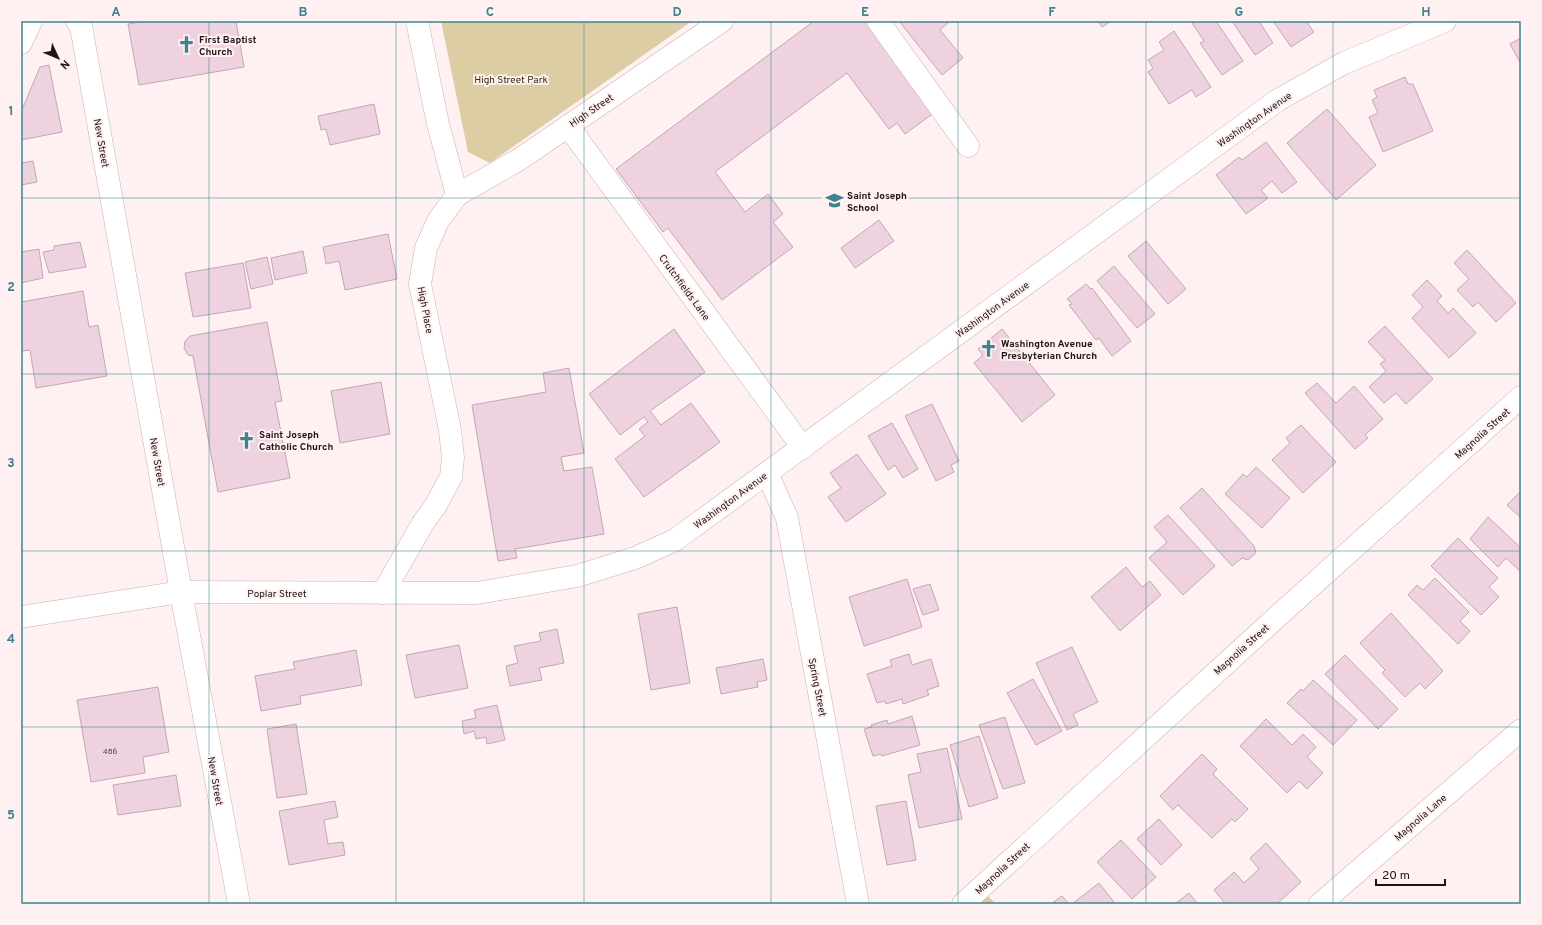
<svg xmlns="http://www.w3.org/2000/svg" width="1542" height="925" font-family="Overpass,sans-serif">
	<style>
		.green { fill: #ddcda4 }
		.building { fill: #eed2e0; stroke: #c3a7b5 }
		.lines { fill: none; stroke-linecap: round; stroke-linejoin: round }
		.street-casing { stroke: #ceaead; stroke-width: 23 }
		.secondary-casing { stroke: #ceaead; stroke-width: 23 }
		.street { stroke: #fff; stroke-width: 22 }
		.secondary { stroke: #fff; stroke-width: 22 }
		.grid { fill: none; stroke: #3d848d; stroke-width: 1; stroke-opacity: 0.55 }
		.labels { text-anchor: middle; stroke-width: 4; stroke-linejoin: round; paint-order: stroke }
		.number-label { font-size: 8px; fill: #534446 }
		.poi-label { font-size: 10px; font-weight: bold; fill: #1f1413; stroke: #fff1f1; text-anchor: start }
		.park-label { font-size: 10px; fill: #352a0a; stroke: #fff1f1 }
		.street-label { font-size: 10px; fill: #1f1413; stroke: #fff1f1 }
		.neatline { fill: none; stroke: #3d848d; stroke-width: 1.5 }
		.grid-label { font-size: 13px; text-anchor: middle; font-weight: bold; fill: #3d848d }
	</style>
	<rect width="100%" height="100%" fill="#fff1f1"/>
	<g class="green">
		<polygon points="441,21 692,21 490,163 468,152"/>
		<polygon points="987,895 996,904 981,904"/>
	</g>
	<g class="building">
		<polygon points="145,21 236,21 244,67 139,85 128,24"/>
		<polygon points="814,21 867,21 935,112 905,134 897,123 889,129 847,73 715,172 745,212 768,194 783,214 773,222 793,247 722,300 668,228 663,232 616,169"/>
		<polygon points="899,21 950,21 940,30 963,58 942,75"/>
		<polygon points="1098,21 1111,21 1102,27"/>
		<polygon points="1194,21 1216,21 1243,61 1222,75 1200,43 1204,41 1192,23"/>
		<polygon points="1232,21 1259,21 1273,43 1255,55"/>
		<polygon points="1273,21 1306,21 1314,32 1291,47"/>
		<polygon points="1174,31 1211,87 1196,97 1192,90 1169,104 1148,72 1153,68 1148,60 1164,50 1159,42"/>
		<polygon points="1521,38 1521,64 1510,44"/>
		<polygon points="49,65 62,132 21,140 21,112 40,67"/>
		<polygon points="1405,77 1408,84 1413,84 1433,131 1383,152 1369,117 1378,113 1372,100 1377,97 1374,90"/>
		<polygon points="374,104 380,134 330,145 326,129 321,130 318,116"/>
		<polygon points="1327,109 1376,165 1336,200 1287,143"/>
		<polygon points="1266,142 1297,182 1282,193 1272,181 1261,190 1268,198 1246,214 1216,175 1239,157 1242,160"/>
		<polygon points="33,161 37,182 21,185 21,163"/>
		<polygon points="879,220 894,241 855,268 841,248"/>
		<polygon points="388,234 397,279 345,290 339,261 326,264 323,247"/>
		<polygon points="1146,241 1186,289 1168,304 1128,256"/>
		<polygon points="80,242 86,267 49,273 43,252 54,250 54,246"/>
		<polygon points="39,249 43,278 21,283 21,252"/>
		<polygon points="1467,250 1516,303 1496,322 1478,302 1473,307 1457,290 1469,279 1454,263"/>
		<polygon points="303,251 307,273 275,280 271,258"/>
		<polygon points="267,257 273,284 251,289 245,262"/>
		<polygon points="243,263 251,308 193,317 185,273"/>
		<polygon points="1114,266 1155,314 1137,328 1097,281"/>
		<polygon points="1427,280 1442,296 1437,301 1448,313 1453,308 1476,333 1449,358 1412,318 1423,307 1412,295"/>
		<polygon points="1086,284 1091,289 1092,288 1131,341 1112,356 1099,338 1096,340 1069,305 1072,304 1067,299"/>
		<polygon points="83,291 89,327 98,325 107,376 36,388 30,350 23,351 21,339 21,302"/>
		<polygon points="267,322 282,401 275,402 290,478 218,492 193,356 188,355 184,348 185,341 190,336"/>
		<polygon points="1385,326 1433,379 1406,404 1396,393 1384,403 1369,387 1386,371 1380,364 1385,360 1368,342"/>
		<polygon points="674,329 705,372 650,411 661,425 691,403 720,442 644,497 615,459 645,436 639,429 648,422 644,417 620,435 589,394"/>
		<polygon points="1002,329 1055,395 1022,422 974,363 983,355 978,349"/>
		<polygon points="569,368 584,453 561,457 564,471 592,467 604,534 515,549 517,558 498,561 472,405 546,392 543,373"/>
		<polygon points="381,382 390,434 340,443 331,391"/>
		<polygon points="1317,383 1336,403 1354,386 1383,419 1365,435 1368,438 1355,449 1305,393"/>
		<polygon points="932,404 959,461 951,465 954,472 936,481 905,416"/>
		<polygon points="892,423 918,469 903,478 895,465 888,470 868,436"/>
		<polygon points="1301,425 1336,462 1303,493 1272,460 1290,443 1286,438"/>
		<polygon points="857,454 886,494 846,522 828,497 841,488 830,473"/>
		<polygon points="1256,467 1290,498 1262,528 1225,494 1243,474 1247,477"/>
		<polygon points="1202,488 1254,546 1256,553 1248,560 1242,558 1232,566 1180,508"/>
		<polygon points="1521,491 1521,518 1507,505"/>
		<polygon points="1168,515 1215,566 1183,595 1149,558 1167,542 1154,527"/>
		<polygon points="1488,517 1521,548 1520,571 1506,558 1498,567 1470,539"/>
		<polygon points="1458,538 1498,578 1489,587 1499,597 1481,615 1431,566"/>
		<polygon points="1126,567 1142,587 1150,581 1161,595 1120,631 1091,597"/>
		<polygon points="1435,578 1469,612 1460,621 1470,631 1458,644 1408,595 1417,585 1423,590"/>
		<polygon points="907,579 922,627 864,646 849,597"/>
		<polygon points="930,584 939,610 923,615 913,589"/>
		<polygon points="677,607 690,683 651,690 638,614"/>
		<polygon points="1391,613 1443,671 1425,689 1420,683 1405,697 1382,673 1385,670 1360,643"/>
		<polygon points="557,629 564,663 539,668 542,680 510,686 506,666 518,663 514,646 541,641 539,633"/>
		<polygon points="459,645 468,688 415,698 406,655"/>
		<polygon points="1072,647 1098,702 1073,714 1078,725 1067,730 1036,663"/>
		<polygon points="356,650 362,685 300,696 301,704 261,711 255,676 295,669 293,662"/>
		<polygon points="909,654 912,665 931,659 939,686 927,690 929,695 903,704 902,699 886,704 885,701 877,703 867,674 892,666 890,660"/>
		<polygon points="1345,655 1398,709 1378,729 1325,674"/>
		<polygon points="763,659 767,680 757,682 758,687 721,694 716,668"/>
		<polygon points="1033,679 1062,731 1036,745 1007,693"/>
		<polygon points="1313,680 1357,720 1333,745 1287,703 1301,689 1303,691"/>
		<polygon points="158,687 169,752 143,757 145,773 91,782 77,700"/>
		<polygon points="497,705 505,740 487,744 486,737 476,739 474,731 464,734 462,721 476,718 474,710"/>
		<polygon points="912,716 920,745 882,756 881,754 873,756 864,729 872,727 871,725 887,720 888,724"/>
		<polygon points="1005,717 1025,783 1003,789 979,725"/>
		<polygon points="1266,719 1292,745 1303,734 1316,747 1307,757 1323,773 1307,789 1299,781 1287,793 1240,746"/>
		<polygon points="296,724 307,794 277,798 267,729"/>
		<polygon points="979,736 998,798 969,807 950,745"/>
		<polygon points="947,748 962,819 919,828 908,775 921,772 917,754"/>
		<polygon points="1202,754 1217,769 1213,774 1248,809 1235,822 1232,819 1212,838 1178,805 1173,810 1160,796"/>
		<polygon points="176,775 181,806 118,815 113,785"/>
		<polygon points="335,801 338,817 324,820 328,844 343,842 345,855 289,865 279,811"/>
		<polygon points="906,801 916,860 887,865 876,806"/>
		<polygon points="1159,819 1182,845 1161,865 1137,839"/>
		<polygon points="1121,840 1156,877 1132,899 1097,862"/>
		<polygon points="1266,843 1301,882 1277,904 1223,904 1225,903 1214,890 1234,872 1244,883 1259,869 1250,858"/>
		<polygon points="1099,883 1114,902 1111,904 1072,904"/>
		<polygon points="1189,893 1198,904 1175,904"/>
		<polygon points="1062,896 1069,904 1051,904"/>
	</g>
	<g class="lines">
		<defs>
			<g id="street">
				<polyline points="77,21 81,26 181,592 239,904"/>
				<polyline points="878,21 968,146"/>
				<polyline points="568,126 803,448"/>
				<polyline points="457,195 520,159 722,21"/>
				<polyline points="767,473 787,518 858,904"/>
				<polyline points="383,593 423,523 436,505 451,477 453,458 450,430 420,284 426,248 438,221 457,195 438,124 417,21"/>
				<polyline points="963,904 1268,625 1521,397"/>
				<polyline points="1320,904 1521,730"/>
			</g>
			<g id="secondary">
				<polyline points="21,43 31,21"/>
				<polyline points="21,617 181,592 477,593 577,576 635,558 675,540 1278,100 1344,63 1445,21"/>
			</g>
		</defs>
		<use href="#street" class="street-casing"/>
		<use href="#secondary" class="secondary-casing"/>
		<use href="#street" class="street"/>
		<use href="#secondary" class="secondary"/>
	</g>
	<path class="grid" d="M209 21V904M396 21V904M584 21V904M771 21V904M958 21V904M1146 21V904M1333 21V904M21 198H1521M21 374H1521M21 551H1521M21 727H1521"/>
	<defs>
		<symbol id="church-bare" viewBox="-9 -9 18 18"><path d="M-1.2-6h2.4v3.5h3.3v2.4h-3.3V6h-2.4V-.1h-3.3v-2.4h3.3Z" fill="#3d848d" stroke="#fff1f1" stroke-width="2.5" paint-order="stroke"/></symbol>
		<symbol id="school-bare" viewBox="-9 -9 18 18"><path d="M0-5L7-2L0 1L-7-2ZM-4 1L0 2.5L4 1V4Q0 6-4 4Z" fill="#3d848d" stroke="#fff1f1" stroke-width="2.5" paint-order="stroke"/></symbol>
	</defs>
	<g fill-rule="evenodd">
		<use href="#church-bare" x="174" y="32" width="25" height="25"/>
		<use href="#school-bare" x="822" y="188" width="25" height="25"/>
		<use href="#church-bare" x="976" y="336" width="25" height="25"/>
		<use href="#church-bare" x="234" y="428" width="25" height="25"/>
	</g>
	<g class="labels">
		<g class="number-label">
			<text x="110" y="754">486</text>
		</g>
		<g class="poi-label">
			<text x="199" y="43">First Baptist<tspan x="199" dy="12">Church</tspan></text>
			<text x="847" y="199">Saint Joseph<tspan x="847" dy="12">School</tspan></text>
			<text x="1001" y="347">Washington Avenue<tspan x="1001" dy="12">Presbyterian Church</tspan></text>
			<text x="259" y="438">Saint Joseph<tspan x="259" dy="12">Catholic Church</tspan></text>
		</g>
		<g class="park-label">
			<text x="511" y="83">High Street Park</text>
		</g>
		<g class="street-label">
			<text transform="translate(591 110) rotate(-34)" y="4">High Street</text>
			<text transform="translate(1254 119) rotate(-35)" y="4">Washington Avenue</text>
			<text transform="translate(102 143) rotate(80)" y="4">New Street</text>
			<text transform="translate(685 287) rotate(54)" y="4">Crutchfields Lane</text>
			<text transform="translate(992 309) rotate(-36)" y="4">Washington Avenue</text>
			<text transform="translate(426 310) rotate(79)" y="4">High Place</text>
			<text transform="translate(1482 433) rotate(-42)" y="4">Magnolia Street</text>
			<text transform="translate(158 462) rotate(80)" y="4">New Street</text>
			<text transform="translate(730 500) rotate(-36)" y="4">Washington Avenue</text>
			<text x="277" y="597">Poplar Street</text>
			<text transform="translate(1241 649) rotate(-42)" y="4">Magnolia Street</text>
			<text transform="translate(818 687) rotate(79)" y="4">Spring Street</text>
			<text transform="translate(216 781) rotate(80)" y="4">New Street</text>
			<text transform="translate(1420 817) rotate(-41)" y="4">Magnolia Lane</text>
			<text transform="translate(1002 868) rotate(-43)" y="4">Magnolia Street</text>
		</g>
	</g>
	<rect width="1542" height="925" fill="none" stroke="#fff1f1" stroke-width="44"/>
	<g transform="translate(58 58) rotate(134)" stroke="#fff1f1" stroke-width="3" paint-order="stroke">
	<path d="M0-3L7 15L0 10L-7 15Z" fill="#1f1413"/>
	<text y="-6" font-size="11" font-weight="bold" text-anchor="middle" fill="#1f1413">N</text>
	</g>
	<path d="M1376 879v6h69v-6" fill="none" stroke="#1f1413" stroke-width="2"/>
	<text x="1382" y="879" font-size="12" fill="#1f1413" stroke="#fff1f1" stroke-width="3" paint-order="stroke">20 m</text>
	<rect x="22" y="22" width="1498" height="881" class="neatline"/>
	<g class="grid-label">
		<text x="116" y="16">A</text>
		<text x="303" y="16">B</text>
		<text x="490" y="16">C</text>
		<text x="677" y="16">D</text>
		<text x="865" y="16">E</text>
		<text x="1052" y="16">F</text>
		<text x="1239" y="16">G</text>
		<text x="1426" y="16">H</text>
		<text x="11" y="115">1</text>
		<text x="11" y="291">2</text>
		<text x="11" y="467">3</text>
		<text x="11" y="643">4</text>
		<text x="11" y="819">5</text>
	</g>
</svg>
